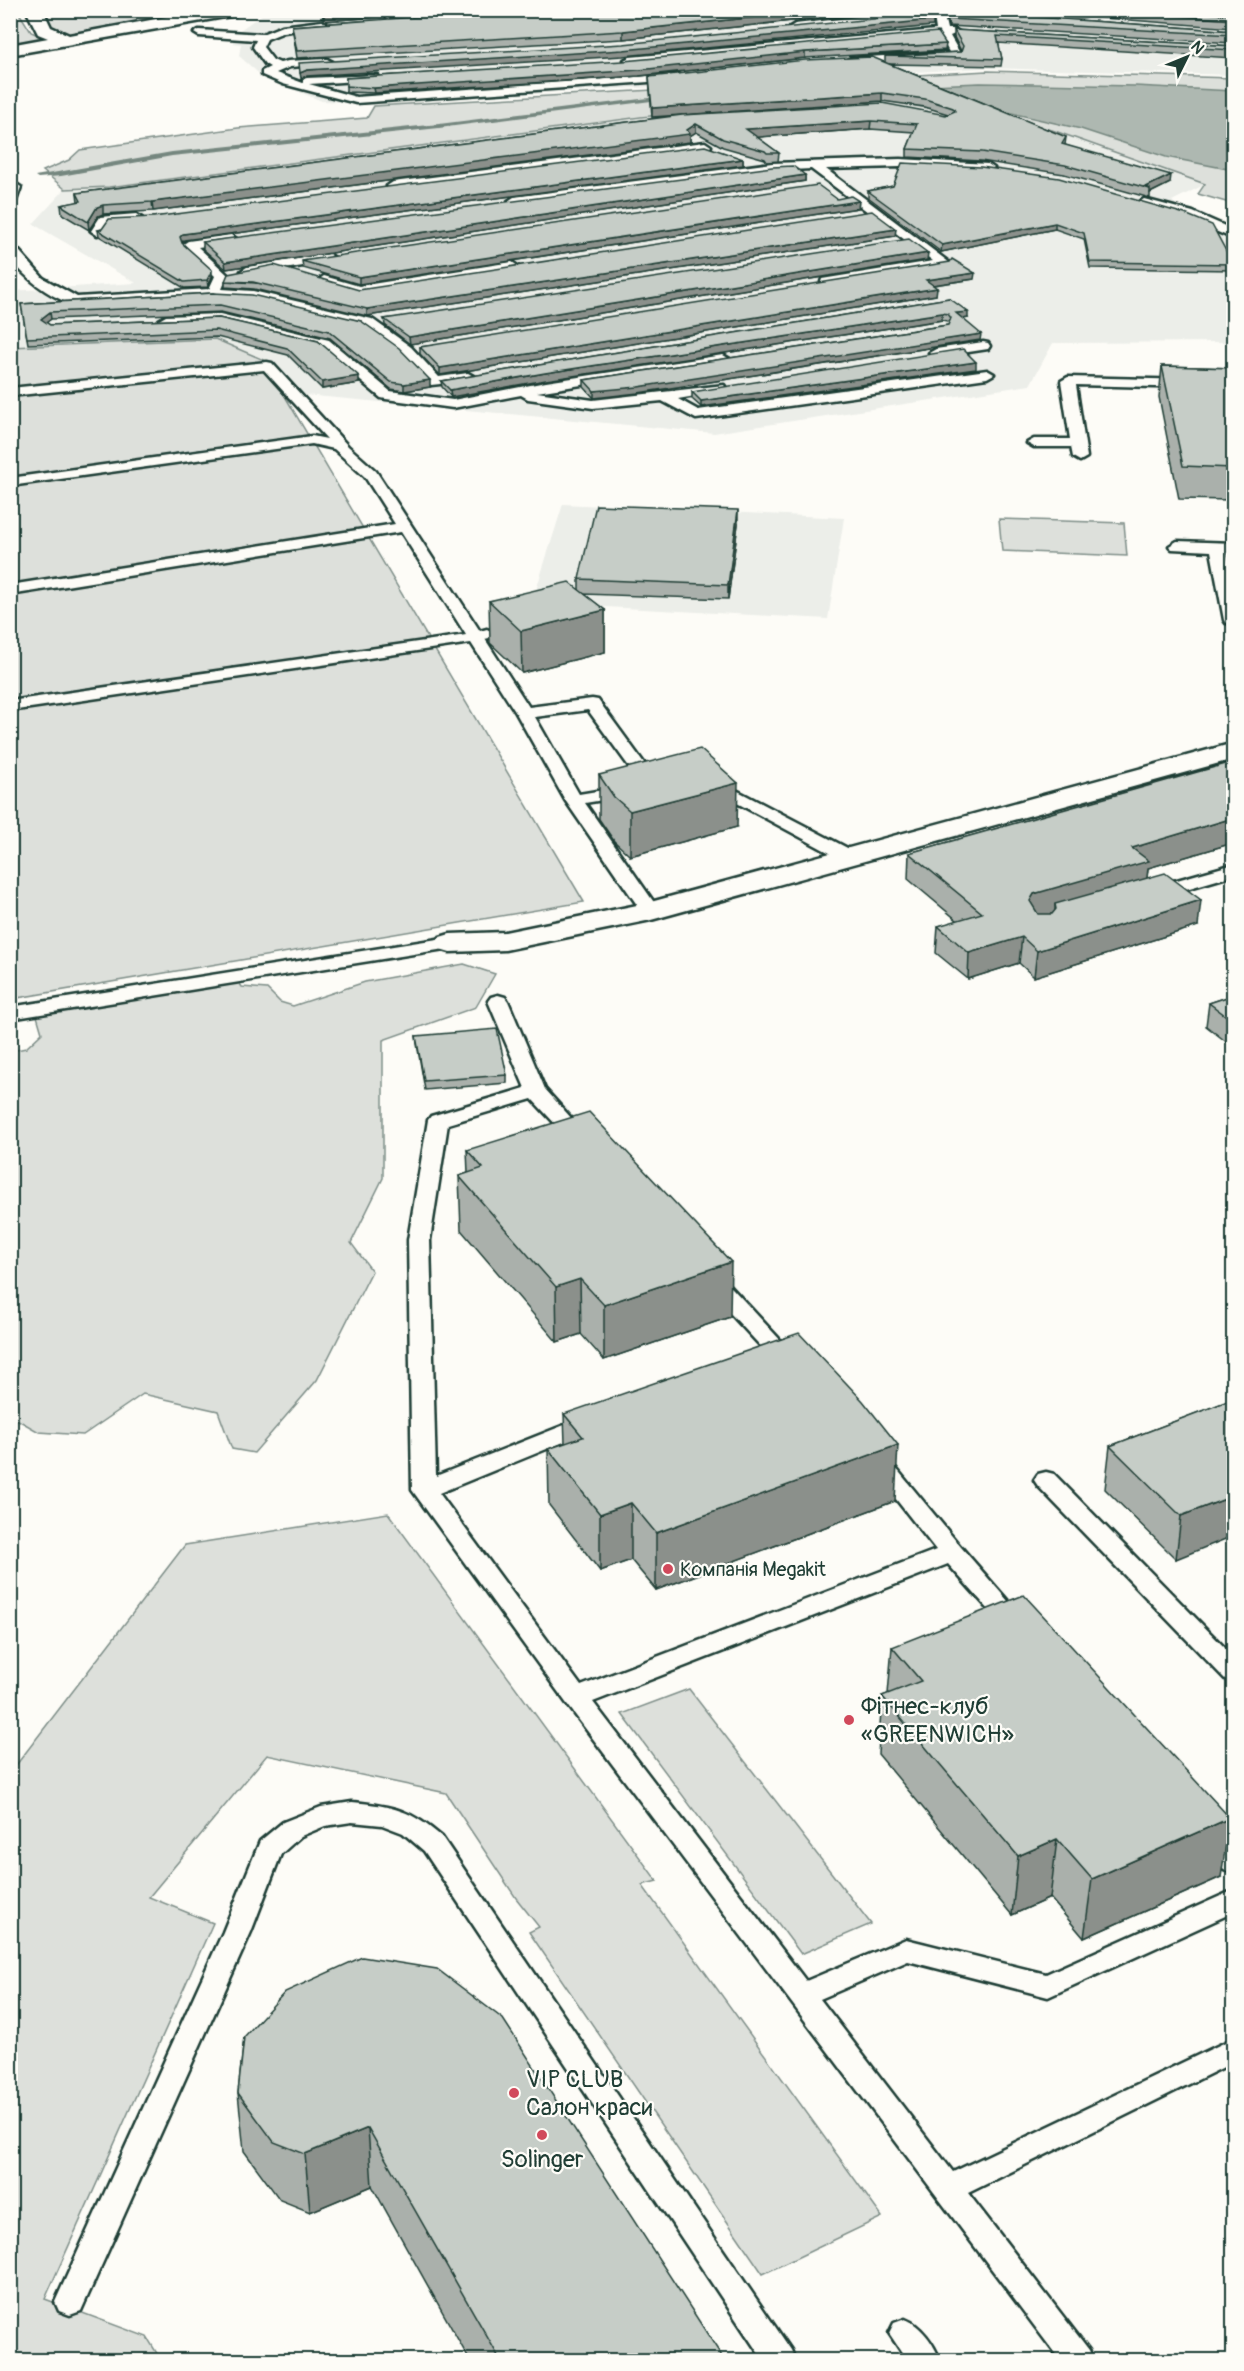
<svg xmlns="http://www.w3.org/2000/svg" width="1244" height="2371" font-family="Pangolin,sans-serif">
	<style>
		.built { fill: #eceee9 }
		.green { fill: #dde0db; stroke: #7e8e88; stroke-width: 1.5 }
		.water { fill: #aeb8b1; stroke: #75877f; stroke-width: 1.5 }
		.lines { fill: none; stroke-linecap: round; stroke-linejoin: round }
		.stream { fill: #75877f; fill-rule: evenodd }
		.service-casing { stroke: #1f3d34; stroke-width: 5 }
		.minor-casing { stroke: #1f3d34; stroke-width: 5 }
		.service { fill: #fdfcf7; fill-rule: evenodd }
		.minor { fill: #fdfcf7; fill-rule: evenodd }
		.wall { fill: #aab0ab; stroke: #1f3d34; stroke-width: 1.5 }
		.shaded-wall { fill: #8b908b; stroke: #1f3d34; stroke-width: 1.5 }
		.building { fill: #c6cdc7; stroke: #1f3d34; stroke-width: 1.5 }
		.poi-dot { fill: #d1495b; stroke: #fdfcf7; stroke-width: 2 }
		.labels { text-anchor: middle; stroke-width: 4.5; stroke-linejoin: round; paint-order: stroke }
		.poi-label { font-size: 20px; fill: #1f3d34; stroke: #fdfcf7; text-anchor: start }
		.near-poi-label { font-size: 24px; fill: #1f3d34; stroke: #fdfcf7; text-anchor: start }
	</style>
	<rect width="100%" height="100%" fill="#fdfcf7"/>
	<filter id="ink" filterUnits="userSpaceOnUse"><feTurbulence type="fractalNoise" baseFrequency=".0167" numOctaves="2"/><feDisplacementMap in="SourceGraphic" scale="12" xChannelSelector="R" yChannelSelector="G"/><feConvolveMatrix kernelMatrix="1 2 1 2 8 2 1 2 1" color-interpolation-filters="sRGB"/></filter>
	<g filter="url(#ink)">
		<g class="built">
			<polygon points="272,10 1233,10 1234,75 985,68 370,103 322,101 264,78 239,56 241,44 233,43 233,35 267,11"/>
			<polygon points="881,100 1052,130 1206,184 1172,201 1192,219 1233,242 1233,342 1053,343 1030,385 714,433 283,393 273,364 214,339 11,347 11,291 136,283 33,224 65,189 109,187 641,117 759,105"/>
			<polygon points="563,504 844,518 828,619 532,603"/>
		</g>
		<g class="green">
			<polygon points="45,10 217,11 72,37 53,31"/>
			<polygon points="11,11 18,11 31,32 47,39 11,45"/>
			<polygon points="987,71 1233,78 1233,204 1198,194 1205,184 1052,130 881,100 759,105 641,117 109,187 65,189 43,171 69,160 80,150 238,128 367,118 374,106"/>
			<polygon points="215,339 273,364 283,393 584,902 11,999 10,347"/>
			<polygon points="999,519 1124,523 1127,556 1002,551"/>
			<polygon points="464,964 495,974 476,1007 383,1040 383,1178 351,1243 372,1271 317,1380 254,1453 232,1449 218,1411 143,1394 83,1435 39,1432 11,1416 11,1051 26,1048 42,1033 35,1009 236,978 242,987 267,989 280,1002 293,1006 365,982"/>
			<polygon points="388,1513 657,1881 642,1885 882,2217 763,2274 529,1932 539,1927 516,1898 446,1793 267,1755 149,1897 213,1923 45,2299 147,2337 158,2355 156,2360 11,2360 10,1773 185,1545"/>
			<polygon points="689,1689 871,1924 801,1954 622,1714"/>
		</g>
		<polygon class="water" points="980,83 1135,86 1233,91 1233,170 1166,157 1081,129 946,98 933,85"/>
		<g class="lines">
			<polygon class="stream" points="665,96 667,97 667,99 439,128 172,156 61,176 38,178 35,176 172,152 439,124"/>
			<defs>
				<g id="service">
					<polygon points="922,10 980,13 981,15 976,18 944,16 947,29 954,29 959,32 950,36 961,55 960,57 851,64 845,61 851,58 949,52 940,36 630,63 624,60 630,57 936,30 934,16 795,30 790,27 795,24"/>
					<polygon points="322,21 326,22 326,26 284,32 267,39 263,47 273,60 280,63 288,61 327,59 333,62 331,64 290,67 276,73 303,83 303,79 307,78 378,75 378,79 374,80 309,84 356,97 677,74 683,77 677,80 356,103 283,84 262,75 262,71 270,67 265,64 253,47 256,40 199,36 194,33 199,30 262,34 282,26"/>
					<polygon points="705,142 711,146 709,148 393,190 387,186 393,182"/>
					<polygon points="900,159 988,164 994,168 988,172 900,167 826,169 950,263 944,267 827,286 821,282 822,279 933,261 811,169 772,171 514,205 508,201 514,197 772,163"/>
					<polygon points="15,183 21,187 16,201 10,205 10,185"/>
					<polygon points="1144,199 1193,212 1234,230 1234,239 1185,218 1140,206 1138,203"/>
					<polygon points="136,214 142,218 140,221 108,223 101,234 97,235 91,231 100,217"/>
					<path d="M231 235 237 239 235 242 198 247 228 275 222 289 253 291 372 319 411 347 439 377 468 373 475 377 468 381 431 385 401 353 362 325 253 299 214 297 71 304C46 294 27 280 10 258V244L14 245 43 278 77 297 209 289 215 276 182 245 188 241Z"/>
					<polygon points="329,254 335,258 334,261 247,275 241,271 247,267"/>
					<polygon points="512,262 518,266 517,269 359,294 319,283 318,280 324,276 359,286"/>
					<polygon points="220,314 329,340 390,391 453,400 546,382 723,355 730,359 728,362 537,392 593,400 724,385 726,388 724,391 678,399 698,410 987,370 994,374 987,378 696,419 662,401 593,408 528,399 521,395 453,408 386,399 381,398 319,346 220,322 166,324 159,320 166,316"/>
					<polygon points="983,342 988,343 990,346 988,349 936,357 929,353 936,349"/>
					<polygon points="267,362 272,363 348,446 376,471 480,631 487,629 495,634 493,637 485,639 529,707 592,699 598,700 658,782 661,786 658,790 646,790 588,710 535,717 579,794 627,786 633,787 636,791 633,795 585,803 660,911 658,915 644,915 565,800 516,713 471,643 10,711 10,701 466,635 401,532 10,595 10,585 395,524 365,477 334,449 312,444 10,486 10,478 312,436 327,439 264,370 10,396 10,388"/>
					<polygon points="1068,377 1234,381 1234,389 1076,385 1087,457 1080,461 1073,457 1071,447 1034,447 1027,443 1034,439 1070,439 1061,381"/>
					<polygon points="1177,541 1234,543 1234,553 1227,552 1234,587 1234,624 1226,623 1224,620 1211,551 1172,549 1169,546"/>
					<polygon points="715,779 855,852 858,856 855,860 843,860 709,788 706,784 709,780"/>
					<polygon points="1234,864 1234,875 1152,899 1145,897 1143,893 1145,889"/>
					<polygon points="450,937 457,939 459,943 457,947 10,1019 10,1007"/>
					<polygon points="498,995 505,997 508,1001 545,1089 592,1141 589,1145 582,1147 575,1145 532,1099 448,1124 430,1240 436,1476 582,1418 590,1416 598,1418 602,1423 598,1428 439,1493 581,1686 936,1550 866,1461 870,1456 878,1453 886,1456 961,1547 1029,1625 1026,1631 1017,1634 1008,1631 948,1564 593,1702 806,1981 906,1939 1046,1974 1234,1890 1234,1912 1048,1997 908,1961 820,1999 953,2172 1234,2038 1234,2062 968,2193 1089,2350 1093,2360 1060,2360 567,1704 412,1490 408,1240 428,1120 431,1116 525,1088 488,1001 491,997"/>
					<polygon points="712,1273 720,1275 797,1358 800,1363 797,1368 789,1370 781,1368 704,1285 701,1280 704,1275"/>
					<polygon points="1046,1472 1054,1474 1234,1657 1234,1682 1225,1679 1038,1486 1034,1480 1038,1474"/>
					<path d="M352 1802C393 1806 411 1810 442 1837L791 2350 795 2360H763L424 1851 403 1833 382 1825 352 1822 325 1826 301 1836 281 1854 251 1932 81 2311 70 2315 59 2311 55 2302 223 1932 260 1841 283 1822 321 1807Z"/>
					<polygon points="1206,1823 1215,1826 1234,1845 1234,1873 1224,1870 1193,1833 1197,1826"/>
					<path d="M905 2319C921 2325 934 2344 940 2360H907L889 2333 894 2323Z"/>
				</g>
				<g id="minor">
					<polygon points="26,10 43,10 51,27 69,35 205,10 244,10 236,15 10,55 10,45 48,38 38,34"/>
					<polygon points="1234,743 1234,759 651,920 505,950 450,952 440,949 435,943 440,937 450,934 505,932 647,903"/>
				</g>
			</defs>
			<use href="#service" class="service-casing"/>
			<use href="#minor" class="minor-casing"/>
			<use href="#service" class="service"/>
			<use href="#minor" class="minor"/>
		</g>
		<g class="wall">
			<polygon points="321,10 894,10 623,39 297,58 292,26 457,14 459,13 457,11 324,21"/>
			<polygon points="1000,10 1166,10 1233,15 1233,28"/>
			<polygon points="1208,10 1233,10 1233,13"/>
			<polygon points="947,11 1233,31 1233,43 949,26 947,18"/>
			<polygon points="954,30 1233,46 1233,58 998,43 1002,59 1001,66 889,64 1066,137 1065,145 1170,183 1150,193 1150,198 1064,174 981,161 907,157 907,149 914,132 870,129 757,137 779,153 778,161 767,162 765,159 723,147 696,132 690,136 690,142 153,211 103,214 98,216 89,230 62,214 61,205 78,202 77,193 682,115 946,115 948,114 925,107 882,101 652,117 649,77 885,62 885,56 961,52 961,51 954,37"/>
			<polygon points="946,44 945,50 805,58 639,76 375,93 346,92 346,78"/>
			<polygon points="743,159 743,165 184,240 181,242 212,277 208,287 184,288 99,236 98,230 153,217"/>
			<polygon points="805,175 805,181 226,269 203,249 203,242"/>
			<polygon points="893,186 1233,263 1233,270 1090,268 1084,239 1055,229 941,252 868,197 868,191"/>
			<polygon points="837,199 858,208 359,284 303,268 302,261"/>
			<polygon points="895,236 367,316 254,289 225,287 225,281 359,290"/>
			<polygon points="927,260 410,344 385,325 384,319"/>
			<polygon points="974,279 933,285 936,295 440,375 420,354 420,347"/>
			<polygon points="213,293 361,321 430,387 404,391 391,389 330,338 221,312 51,319 46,322 50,325 219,318 318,341 359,383 322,389 288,355 217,337 28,344 21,304"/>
			<polygon points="949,298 968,318 963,319 980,340 638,393 594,398 584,387 584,380 948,325 949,323 947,321 942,320 546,380 451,397 442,387 441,381"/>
			<polygon points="1162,366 1233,368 1233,515 1230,500 1179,499 1159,397"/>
			<polygon points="976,369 701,407 692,399 692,392"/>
			<polygon points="738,524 728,599 584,594 605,610 605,652 522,673 490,643 489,601 579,590 579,579"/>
			<polygon points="1233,762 1233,843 1148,868 1147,878 1198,926 1034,977 1019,963 968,979 936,953 938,926 958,921 908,879 909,853"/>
			<polygon points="599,775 737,827 630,856 614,841 599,819"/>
			<polygon points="1233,995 1233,1047 1206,1026 1209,1003"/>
			<polygon points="416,1036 507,1075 507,1083 425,1090 417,1044"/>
			<polygon points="467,1150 730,1317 604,1360 581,1334 557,1342 461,1230 459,1176 468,1173"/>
			<polygon points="1233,1399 1176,1559 1105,1489 1110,1446"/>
			<polygon points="564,1414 895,1501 656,1590 631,1560 600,1571 549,1505 548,1449 565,1443"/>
			<polygon points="892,1647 1221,1877 1084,1938 1050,1898 1012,1915 878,1754 882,1696 888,1694"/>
			<polygon points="244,2037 725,2361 470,2361 372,2186 310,2212 280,2200 244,2151 238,2093"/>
		</g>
		<g class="shaded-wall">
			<polygon points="362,10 457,11 324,21 324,13"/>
			<polygon points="825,10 894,10 623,39 623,31"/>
			<polygon points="933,20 933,26 623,56 307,76 301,78 300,73 307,70"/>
			<polygon points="805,52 805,58 639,76 375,93 374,88"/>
			<polygon points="882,93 882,101 652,117 652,108"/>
			<polygon points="871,121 870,129 746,138 746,129"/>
			<polygon points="696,124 696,132 690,136 690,142 153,211 152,202 687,130"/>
			<polygon points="743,159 743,165 184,240 180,244 180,237 183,234"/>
			<polygon points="805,175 805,181 226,269 225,262"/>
			<polygon points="1171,175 1170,183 1150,193 1150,189 1146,187"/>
			<polygon points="859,201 858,208 359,284 359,277"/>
			<polygon points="103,205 103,214 98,216 89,230 88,222 97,207"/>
			<polygon points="1055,223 1055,229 941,252 942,245"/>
			<polygon points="896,229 895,236 367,316 367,309"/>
			<polygon points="928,253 927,260 410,344 409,337"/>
			<polygon points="212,270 212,277 208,287 207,280"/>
			<polygon points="975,273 974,279 925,286 926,280"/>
			<polygon points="937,288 936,295 440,375 440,368"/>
			<polygon points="50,312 51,319 42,326 41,319"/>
			<polygon points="968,312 968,318 956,320 956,313"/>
			<polygon points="942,313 942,320 546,380 451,397 450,390 545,373"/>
			<polygon points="981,334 980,340 638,393 594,398 594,391"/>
			<polygon points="976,362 976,369 701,407 701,401"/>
			<polygon points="359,376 359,383 322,389 322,382"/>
			<polygon points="430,380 430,387 404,391 404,384"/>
			<polygon points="738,510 738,524 728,599 728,585"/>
			<polygon points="605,610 605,652 522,673 521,631"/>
			<polygon points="738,783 737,827 630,856 630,811"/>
			<polygon points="1233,818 1233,843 1148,868 1146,887 1056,909 1055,904 1055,913 1031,920 1030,901 1034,894 1132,848"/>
			<polygon points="1201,900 1198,926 1034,977 1037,951"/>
			<polygon points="1022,937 1019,963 968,979 969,953"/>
			<polygon points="731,1262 730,1317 604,1360 604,1305"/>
			<polygon points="580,1279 581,1334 557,1342 556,1287"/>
			<polygon points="898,1445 895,1501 656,1590 656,1533"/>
			<polygon points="1233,1496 1233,1536 1176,1559 1181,1516"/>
			<polygon points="631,1503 631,1560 600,1571 600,1514"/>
			<polygon points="1230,1818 1221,1877 1084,1938 1092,1879"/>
			<polygon points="1057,1839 1050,1898 1012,1915 1018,1856"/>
			<polygon points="368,2128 372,2186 310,2212 305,2154"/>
		</g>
		<g class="building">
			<polygon points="323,10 362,10 324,13"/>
			<polygon points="462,10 825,10 623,31 297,51 292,26 457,14"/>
			<polygon points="1099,10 1166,10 1233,15 1233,20"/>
			<polygon points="947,11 1233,31 1233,35 949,19"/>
			<polygon points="932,13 933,20 623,50 307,70 300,73 299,63 623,44"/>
			<polygon points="954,30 1233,46 1233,50 997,36 1002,59 885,56 961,52 963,46"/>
			<polygon points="938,32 946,44 805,52 639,70 374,88 346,86 346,78 623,61"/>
			<polygon points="872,57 1066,137 1062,144 1171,175 1146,187 1150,189 1065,165 982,152 907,149 917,124 871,121 746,129 779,153 767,153 765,151 723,139 696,124 687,130 690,134 152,202 103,205 97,207 88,222 61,205 81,201 77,193 682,115 882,103 946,115 955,111 953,108 925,99 882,93 652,108 649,77 805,60"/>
			<polygon points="705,146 743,159 183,234 180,237 182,243 212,270 207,280 184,282 98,230 102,229 109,219 153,217"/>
			<polygon points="902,163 981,167 1059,178 1185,214 1212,225 1233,264 1090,262 1084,233 1055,223 942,245 868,191 893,186"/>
			<polygon points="793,166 805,175 225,262 203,242 772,167"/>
			<polygon points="818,185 837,199 851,196 859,201 359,277 302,261"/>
			<polygon points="872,211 896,229 367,309 253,282 225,281 228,274 274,265 359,290"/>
			<polygon points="909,239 928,253 409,337 384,319"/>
			<polygon points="952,259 975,273 926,280 937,288 440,368 420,347 950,262"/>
			<polygon points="213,293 252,295 361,321 399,348 430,380 404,384 391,382 329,331 220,305 50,312 41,319 50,325 219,318 318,341 359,376 322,382 287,348 216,330 27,338 21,304"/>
			<polygon points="949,298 968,312 956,313 981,334 638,387 594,391 584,380 948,325 951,318 948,314 942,313 545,373 450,390 441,381"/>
			<polygon points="963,349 976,362 701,401 692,392"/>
			<polygon points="1162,366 1233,368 1233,468 1183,466"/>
			<polygon points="596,505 738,510 728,585 579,579"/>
			<polygon points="569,582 605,610 521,631 489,601"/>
			<polygon points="700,749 738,783 630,811 614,797 599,775"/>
			<polygon points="1233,762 1233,818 1132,848 1149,861 1034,894 1030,901 1038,914 1052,914 1056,909 1055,904 1165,873 1201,900 1037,951 1022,937 969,953 938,926 982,913 909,853"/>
			<polygon points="1233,995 1233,1021 1209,1003"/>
			<polygon points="497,1029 507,1075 424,1081 416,1036"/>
			<polygon points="589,1112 731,1262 604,1305 580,1279 556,1287 459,1176 483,1168 467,1150"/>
			<polygon points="799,1333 863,1401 898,1445 656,1533 631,1503 600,1514 548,1449 583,1437 564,1414"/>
			<polygon points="1233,1399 1233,1496 1181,1516 1110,1446"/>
			<polygon points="1024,1595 1230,1818 1092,1879 1057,1839 1018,1856 882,1696 921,1681 892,1647"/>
			<polygon points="362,1957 437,1969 503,2019 725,2361 501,2361 368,2128 305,2154 274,2142 238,2093 244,2037 285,1992"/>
		</g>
	</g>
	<g class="poi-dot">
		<circle cx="668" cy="1569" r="6"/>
		<circle cx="849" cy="1720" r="6"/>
		<circle cx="514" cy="2093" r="6"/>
		<circle cx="542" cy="2135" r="6"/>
	</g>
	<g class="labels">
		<g class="poi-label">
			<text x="680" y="1576">Компанія Megakit</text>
		</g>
		<g class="near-poi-label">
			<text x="861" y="1714">Фітнес-клуб<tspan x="861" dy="28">«GREENWICH»</tspan></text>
			<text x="526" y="2087">VIP CLUB<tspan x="526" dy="28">Салон краси</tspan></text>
			<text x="542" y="2167" text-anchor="middle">Solinger</text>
		</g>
	</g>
	<rect width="1244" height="2371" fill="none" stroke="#fdfcf7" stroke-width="36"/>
	<rect x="18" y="18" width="1208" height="2335" fill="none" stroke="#1f3d34" stroke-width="2" filter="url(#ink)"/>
	<g transform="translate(1187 57) rotate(47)" stroke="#fdfcf7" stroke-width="4.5" paint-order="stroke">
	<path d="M0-4.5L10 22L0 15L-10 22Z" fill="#1f3d34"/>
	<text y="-9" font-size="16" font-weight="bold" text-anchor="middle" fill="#1f3d34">N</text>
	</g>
</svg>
